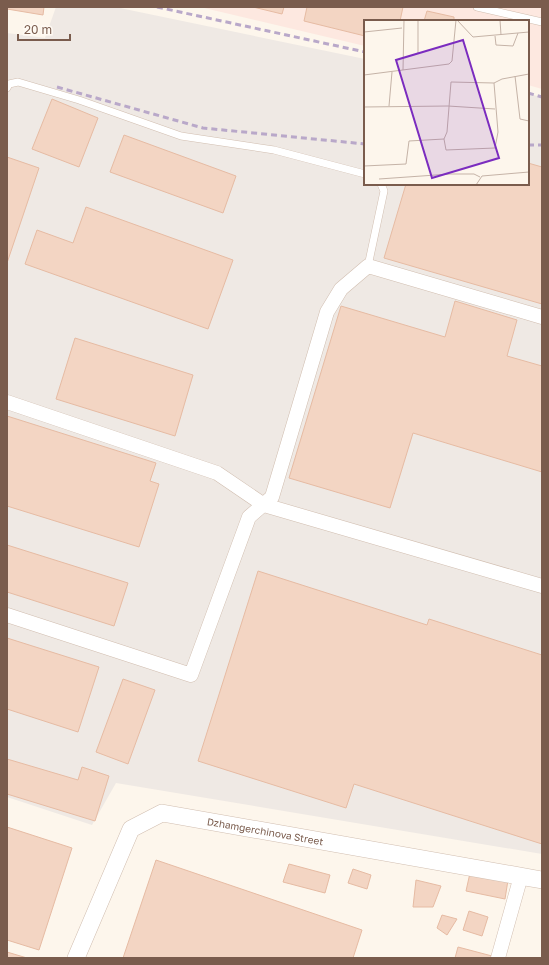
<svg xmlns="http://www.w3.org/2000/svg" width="549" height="965" font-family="'Golos Text',sans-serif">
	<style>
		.commercial { fill: #fde8e0 }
		.industrial { fill: #efe9e4 }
		.building { fill: #f3d5c3; stroke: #e6bba3 }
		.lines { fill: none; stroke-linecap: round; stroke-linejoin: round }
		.service-casing { stroke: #d1beb0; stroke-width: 8 }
		.minor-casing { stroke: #d1beb0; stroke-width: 15 }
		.tertiary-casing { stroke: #d1beb0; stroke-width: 18 }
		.service { stroke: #fff; stroke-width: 7 }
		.minor { stroke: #fff; stroke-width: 14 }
		.tertiary { stroke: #fff; stroke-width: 17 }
		.rail { stroke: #b9a8c9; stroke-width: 3; stroke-dasharray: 6 4; stroke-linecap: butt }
		.labels { text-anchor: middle; stroke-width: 3; stroke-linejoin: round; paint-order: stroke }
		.street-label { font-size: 10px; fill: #7a5c4d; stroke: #fffaf3 }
		.inset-road { fill: none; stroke: #c5b3a7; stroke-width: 1 }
		.view { fill: #7b2cbf; fill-opacity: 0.15; stroke: #7b2cbf; stroke-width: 2 }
		.inset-edge { fill: none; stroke: #7a5c4d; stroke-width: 2 }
	</style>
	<rect width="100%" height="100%" fill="#fdf6ec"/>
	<polygon class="commercial" points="200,7 542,7 542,89 528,85 528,21 365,21 365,46"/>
	<polygon class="industrial" points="56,7 115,7 365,59 365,184 528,184 528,94 542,97 542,854 116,783 92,825 7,797 7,33 45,38"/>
	<g class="building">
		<polygon points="7,7 44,7 43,15 7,9"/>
		<polygon points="253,7 284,7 282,14"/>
		<polygon points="307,7 403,7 400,21 365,21 365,36 304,21"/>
		<polygon points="427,11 454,17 454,21 424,21"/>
		<polygon points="52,99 98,118 79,167 32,149"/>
		<polygon points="124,135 236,176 223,213 110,172"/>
		<polygon points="7,157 39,168 7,263"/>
		<polygon points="528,163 542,167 542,304 384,258 406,184 528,184"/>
		<polygon points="86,207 233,260 208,329 25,264 37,230 73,243"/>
		<polygon points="455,301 517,320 507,356 542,366 542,472 413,433 390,508 289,478 341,306 445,337"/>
		<polygon points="75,338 193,375 175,436 56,399"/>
		<polygon points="7,416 156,463 150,481 159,484 139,547 7,506"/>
		<polygon points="7,545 128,583 114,626 7,592"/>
		<polygon points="258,571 427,625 429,619 542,655 542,844 354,784 346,808 198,761"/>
		<polygon points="7,638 99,667 78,732 7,709"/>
		<polygon points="123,679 155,690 128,764 96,752"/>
		<polygon points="7,759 78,780 82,767 109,776 95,821 7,794"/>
		<polygon points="7,827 72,848 39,950 7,940"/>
		<polygon points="156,860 362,930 353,958 123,958"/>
		<polygon points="289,864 330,875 325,893 283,882"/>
		<polygon points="353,869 371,875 367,889 348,883"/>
		<polygon points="470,873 508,880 505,899 466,891"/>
		<polygon points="416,880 441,886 433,907 413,907"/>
		<polygon points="469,911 488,917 482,936 463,930"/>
		<polygon points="442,915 457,919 447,935 437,928"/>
		<polygon points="458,947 492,956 491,958 455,958"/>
		<polygon points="7,952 27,958 7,958"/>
	</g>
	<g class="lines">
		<defs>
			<g id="service">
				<polyline points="477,7 542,22"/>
				<polyline points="7,88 9,84 18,82 79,100 181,136 274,150 365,174"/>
				<polyline points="368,266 384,191 381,184"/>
			</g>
			<g id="minor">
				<polyline points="7,402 217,473 264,505 542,586"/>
				<polyline points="7,615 191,675 249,517 272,497 327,312 341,289 368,266 542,317"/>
				<polyline points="498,958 521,876"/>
			</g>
			<g id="tertiary">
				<path id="s1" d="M76 958 131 829 162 813 542 880"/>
			</g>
		</defs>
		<use href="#service" class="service-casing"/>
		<use href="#minor" class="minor-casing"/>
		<use href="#tertiary" class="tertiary-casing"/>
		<use href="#service" class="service"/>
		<use href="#minor" class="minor"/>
		<use href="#tertiary" class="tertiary"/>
		<g class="rail">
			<polyline points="157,7 365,52"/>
			<polyline points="57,87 203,128 365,144"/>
			<polyline points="528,93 542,97"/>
			<polyline points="528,145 542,145"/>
		</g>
	</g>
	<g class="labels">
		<g class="street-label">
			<text dy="4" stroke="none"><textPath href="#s1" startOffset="280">Dzhamgerchinova Street</textPath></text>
		</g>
	</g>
	<g transform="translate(364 20)">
		<rect width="165" height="165" fill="#fdf6ec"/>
		<path class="inset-road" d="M93 0 109 17 165 12M136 0 137 15M0 12 38 8M131 16 132 25 149 26 154 13M54 34V0M39 50 40 0M0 55 85 44 88 41 92 0M151 56 156 99 165 101M25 86 28 52M0 87 84 86 131 89M80 119 82 130 131 128 134 112 130 63M0 146 42 144 45 121 80 119 83 112 87 62 130 63 138 59 165 54M15 159 86 154H110L116 157M112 165 118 156 165 152"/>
		<path class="view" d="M99 20 135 138 68 158 32 40Z"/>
		<rect width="165" height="165" class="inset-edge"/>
	</g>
	<rect width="549" height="965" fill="none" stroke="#7a5c4d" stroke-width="16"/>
	<path d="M18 34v6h52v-6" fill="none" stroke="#7a5c4d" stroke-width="2"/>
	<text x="24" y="34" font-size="12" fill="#7a5c4d" stroke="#fffaf3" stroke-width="3" paint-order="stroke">20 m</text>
</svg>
